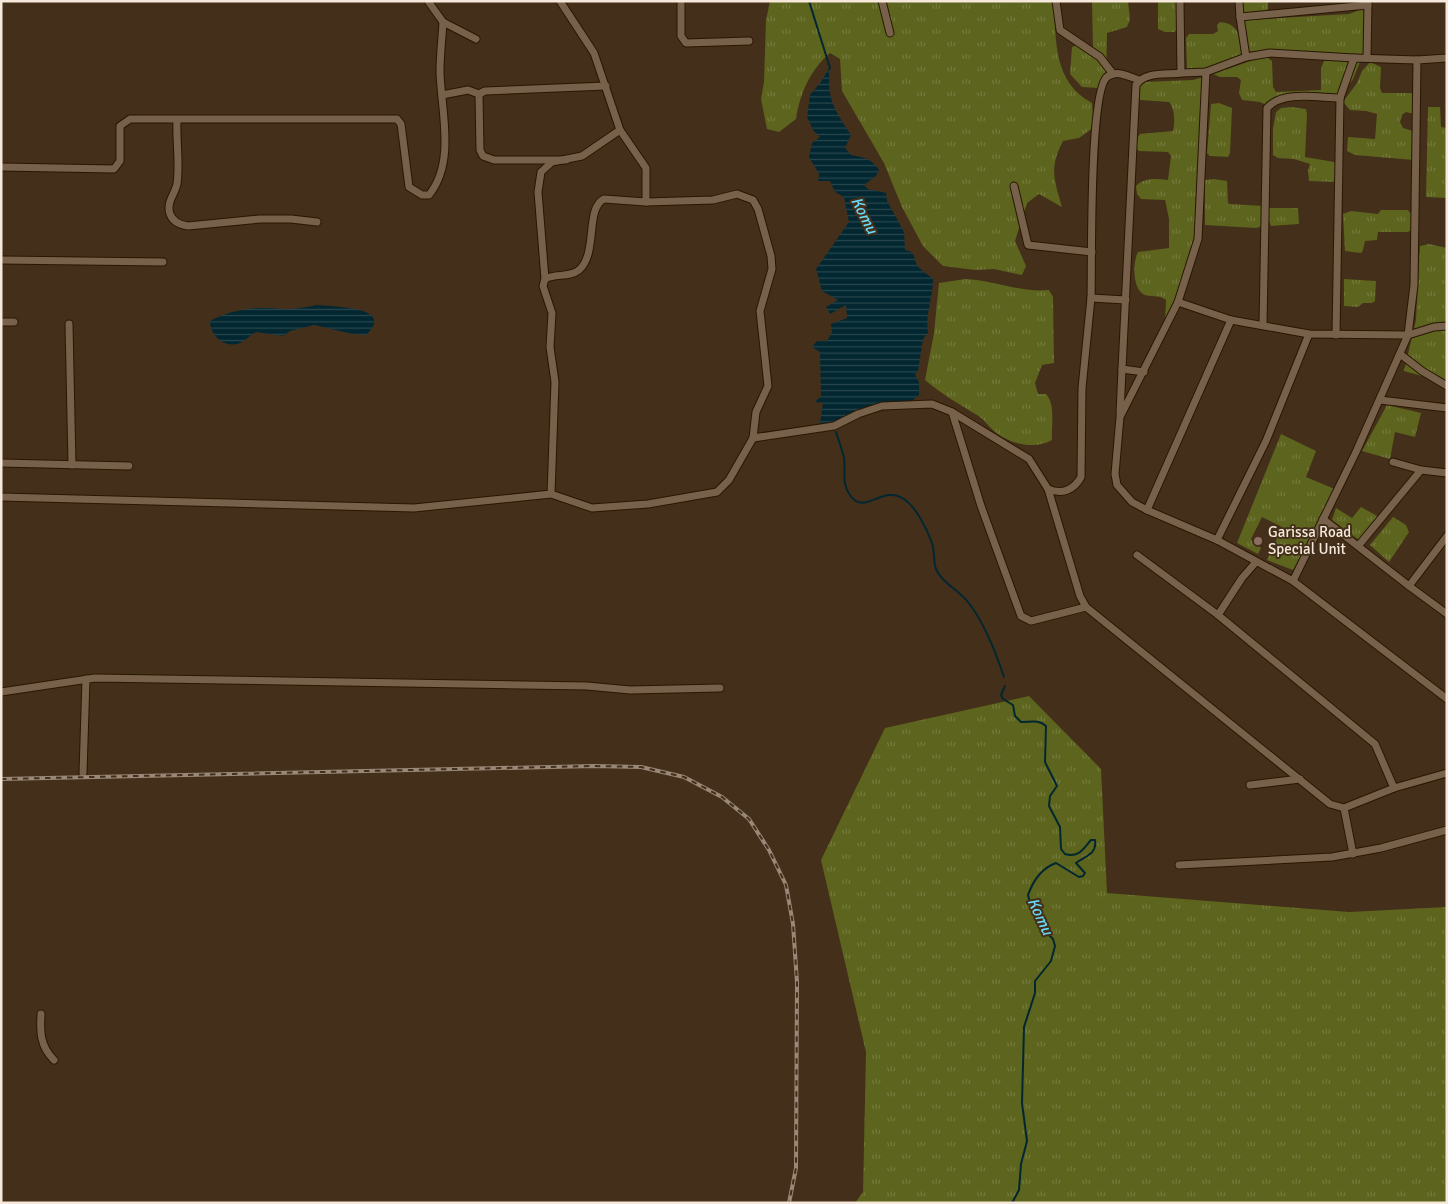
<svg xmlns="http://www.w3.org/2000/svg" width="1448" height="1204" font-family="Signika,sans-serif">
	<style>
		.grass { fill: url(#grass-tufts) }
		.water { fill: url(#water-rules) }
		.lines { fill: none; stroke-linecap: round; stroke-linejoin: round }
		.stream { stroke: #022730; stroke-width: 2 }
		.street-casing { stroke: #291703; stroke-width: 9 }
		.street { stroke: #77614a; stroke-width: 7 }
		.rail-casing { stroke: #987; stroke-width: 4 }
		.rail { stroke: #442f1a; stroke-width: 2; stroke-dasharray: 5.5; stroke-linecap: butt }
		.education-dot { fill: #8d6e63; stroke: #442f1a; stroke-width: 2 }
		.labels { text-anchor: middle; stroke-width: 4; stroke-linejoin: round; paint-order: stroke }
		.poi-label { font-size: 15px; fill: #f6e9dc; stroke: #442f1a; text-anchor: start }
		.water-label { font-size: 16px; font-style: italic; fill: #68d9f8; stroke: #442f1a }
	</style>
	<defs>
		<pattern id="grass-tufts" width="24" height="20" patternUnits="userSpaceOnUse" patternTransform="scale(1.25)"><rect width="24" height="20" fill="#5c641d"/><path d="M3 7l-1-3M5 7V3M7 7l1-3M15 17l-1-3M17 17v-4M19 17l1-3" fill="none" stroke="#747a3d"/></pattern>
		<pattern id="water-rules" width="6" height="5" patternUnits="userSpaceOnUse" patternTransform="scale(1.25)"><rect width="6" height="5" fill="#022730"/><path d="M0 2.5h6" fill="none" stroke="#28464d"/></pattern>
	</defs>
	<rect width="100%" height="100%" fill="#442f1a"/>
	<g class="grass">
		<path d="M770 1H1054C1056 41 1053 82 1092 103L1094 127 1079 138 1063 141C1049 168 1054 179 1062 207L1039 194 1027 203 1015 241 1026 266 1022 275 994 269 975 270 943 266 923 246 902 207 884 163 842 91 840 59 830 53C810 70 800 94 796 119L779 132 767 129 761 99 764 82 766 20Z"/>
		<polygon points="1092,1 1128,1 1130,19 1127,27 1107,33 1106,85 1098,88 1082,87 1070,74 1072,47 1083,44 1093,48"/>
		<polygon points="1158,1 1177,1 1178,24 1175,32 1165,32 1158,29"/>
		<polygon points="1242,1 1268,1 1268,9 1265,12 1247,14 1243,11"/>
		<polygon points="1370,6 1370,41 1363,54 1355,56 1277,50 1248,52 1244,20 1349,14"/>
		<path d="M1220 22C1240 24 1240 38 1242 55 1228 61 1202 78 1187 69L1186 38 1189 34H1213L1218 31 1217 25Z"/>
		<polygon points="1265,56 1272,61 1273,87 1276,92 1321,90 1321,68 1325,59 1360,62 1353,79 1343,93 1319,100 1275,102 1268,106 1260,102 1242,100 1239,93 1241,80 1237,77 1220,77 1213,74"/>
		<polygon points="1370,62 1381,67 1380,88 1382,93 1415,93 1414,114 1406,112 1402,115 1400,122 1403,128 1416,132 1414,160 1355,155 1347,151 1348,137 1375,139 1377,114 1366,111 1350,110 1343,102 1357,83 1362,71"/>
		<path d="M1207 76 1199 229 1171 317 1165 322 1166 300C1159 294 1150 298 1143 294 1132 287 1133 261 1138 252L1169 248V219L1165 200 1141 199 1137 194 1136 186C1145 177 1157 179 1168 180L1171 156 1168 152 1139 151 1136 148 1137 138 1140 134 1173 131C1175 123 1175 109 1169 102L1140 100C1137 92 1138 88 1144 82L1193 80Z"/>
		<polygon points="1219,103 1232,108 1230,153 1228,157 1210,156 1207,153 1211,104"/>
		<polygon points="1291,107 1306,109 1307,114 1305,157 1340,163 1336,182 1309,181 1308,171 1310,164 1294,159 1278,158 1273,155 1273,129 1276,112 1281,108"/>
		<polygon points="1428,107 1440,107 1441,127 1447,128 1447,198 1426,197"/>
		<polygon points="1214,179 1227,181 1228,203 1230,204 1264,206 1263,226 1256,228 1205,225 1205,180"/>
		<polygon points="1269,208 1298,208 1299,224 1271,226 1268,219"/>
		<polygon points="1381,210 1408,210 1414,218 1411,230 1408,232 1378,232 1377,240 1365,241 1363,250 1361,253 1345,251 1343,214 1351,211 1378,214"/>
		<polygon points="1429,244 1447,248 1447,383 1404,371 1416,320 1420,246"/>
		<path d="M965 279C993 280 1021 293 1049 290L1053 297 1054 363 1042 365 1035 383 1038 394H1046C1056 404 1051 428 1052 440 1035 450 1009 444 994 431 988 426 984 419 977 415 959 404 941 394 925 380L934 333 939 283Z"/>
		<polygon points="1344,279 1376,281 1375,301 1372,303 1363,303 1358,307 1344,306"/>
		<polygon points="1387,405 1421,413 1415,437 1395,432 1390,459 1362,451"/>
		<polygon points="1281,434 1316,451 1306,477 1337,490 1293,570 1267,560 1282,527 1262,517 1251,539 1261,548 1258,554 1237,543"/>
		<polygon points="1361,507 1379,517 1363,543 1332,520 1336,508 1352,518"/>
		<polygon points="1393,517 1406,525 1409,532 1389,562 1370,545"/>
		<polygon points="1029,696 1101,769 1107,893 1349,912 1447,907 1447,1203 855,1203 863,1192 866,1052 821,860 885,728"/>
	</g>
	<g class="water">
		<path d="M830 66C826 98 834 109 851 135L845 148 851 155C864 157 872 159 879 170L876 176 864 185 868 189 886 193 887 201 904 232 905 250C916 252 913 257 917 265 920 270 929 275 933 279 933 298 925 314 928 333L923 339 918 371 915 374 919 383V395L912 401 852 413 844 421 819 429 823 403 815 402 821 396 820 352 812 347 817 341H827L832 332 831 324 847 318 846 305 830 314 826 307 838 300 822 291 816 269 849 222 844 197 835 192 830 181H818L819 174 809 157 812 143 820 137 813 130 807 117 810 95 821 82Z"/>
		<path d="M317 305C333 307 397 306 366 335L353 334 314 325 290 331 283 336 256 332C250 335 245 341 240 343 224 349 210 335 210 321 232 309 257 306 282 309 293 310 306 307 317 305Z"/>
	</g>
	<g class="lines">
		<g class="stream">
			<polyline points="809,1 830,68"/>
			<path d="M836 432C839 441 842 449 844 458 846 471 841 483 850 495 865 517 882 484 904 499 916 507 927 529 932 543 935 551 933 561 936 569 942 583 959 590 968 602 984 622 996 653 1004 677"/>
			<path d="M1005 686 1001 695 1003 699 1013 705 1015 716 1021 722C1031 722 1039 719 1046 726L1045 762 1057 786 1050 796 1049 806 1060 827 1061 849 1065 854C1079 858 1083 849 1091 840H1095C1097 855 1085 856 1076 863L1085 873 1083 876 1079 877 1056 863C1042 868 1033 881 1028 895L1030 903 1043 917 1045 931 1053 939 1055 946 1051 961 1035 981V993L1024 1027 1022 1103 1027 1141 1021 1164 1019 1190 1012 1203"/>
		</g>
		<defs>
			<g id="street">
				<polyline points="428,1 443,22 476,39"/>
				<polyline points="560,1 594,53 620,130 646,168 646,202"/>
				<polyline points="681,1 681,36 686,43 749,41"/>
				<polyline points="882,1 890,33"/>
				<polyline points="1056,1 1060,30 1100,57 1113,74"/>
				<polyline points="1180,1 1181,73 1206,72 1246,57 1270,53 1354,58"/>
				<polyline points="1239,1 1240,17 1368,5"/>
				<polyline points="1240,17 1246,57"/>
				<polyline points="1367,58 1368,2"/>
				<polyline points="1206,72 1198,239 1178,302 1120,417 1115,474 1117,485 1132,502 1147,510 1217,540 1293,581 1447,699"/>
				<polyline points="442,95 468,90 479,94"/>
				<path d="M177 120C176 141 180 163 177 184 175 194 166 202 170 214 173 222 180 225 188 226L260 219H291L317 222"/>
				<polyline points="566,160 494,160 483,156 480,150 479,94 485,91 606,86"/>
				<path d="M1 167 114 169 120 161V126L130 119H397L401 124 409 187 422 195H429C456 162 441 110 440 72 440 55 442 39 443 22"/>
				<polyline points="1014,186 1028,245 1092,252"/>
				<polyline points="1,260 163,262"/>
				<polyline points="545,279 538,192 541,172 552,162 582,156 620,130"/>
				<path d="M1091 298C1092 266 1089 92 1107 77 1117 69 1129 77 1139 80"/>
				<polyline points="1178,302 1231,320 1309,334 1408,335 1434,327 1447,326"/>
				<polyline points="1,322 14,322"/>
				<polyline points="69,324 72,465"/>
				<path d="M1263 325 1267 108C1283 90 1319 98 1340 98L1354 58 1417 60"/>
				<polyline points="1336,335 1340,98"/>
				<polyline points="1400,354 1422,371 1447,386"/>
				<path d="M1144 372 1122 369 1136 85C1145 71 1167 75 1181 73"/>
				<polyline points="1380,400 1447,408"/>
				<polyline points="952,412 981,506 1021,616 1031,621 1086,607"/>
				<polyline points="1120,414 1122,369"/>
				<path d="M753 438 834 426 858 414 882 406 932 404 952 412 1029 459 1048 489C1062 495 1074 490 1081 477L1082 388 1091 298 1126 300"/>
				<polyline points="1393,462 1421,470"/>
				<polyline points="1,463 129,466"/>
				<polyline points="1048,489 1080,596 1086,607 1330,804 1344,808 1394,788 1447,773"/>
				<path d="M1 497 414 508 551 494 592 508 648 504 717 492 729 480 753 438 756 412 768 386 760 311 772 269 771 256 758 209 753 200 737 194 713 200 646 202 604 199C585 208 598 254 579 270 569 278 555 273 545 279L543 286 552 313 550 347 555 382 551 494"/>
				<polyline points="1147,510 1231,320"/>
				<polyline points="1323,519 1409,586 1447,536"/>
				<polyline points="1217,540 1266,441 1309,334"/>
				<polyline points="1359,545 1421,470 1447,473"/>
				<polyline points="1137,555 1218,615"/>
				<polyline points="1256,562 1242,578 1218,615 1375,744 1394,788"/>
				<polyline points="1293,581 1356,452 1408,335 1414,285 1417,60 1447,58"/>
				<polyline points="1409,586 1447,614"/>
				<polyline points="1,692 95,678 587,686 630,690 720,688"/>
				<polyline points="83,773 86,679"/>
				<polyline points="1250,785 1300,779"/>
				<polyline points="1344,808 1353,854"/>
				<polyline points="1179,865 1332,857 1381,848 1447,830"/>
				<path d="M41 1014C40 1032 40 1046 54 1060"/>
			</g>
		</defs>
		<use href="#street" class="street-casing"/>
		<use href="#street" class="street"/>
		<defs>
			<polyline id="rail" points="1,779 594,766 641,767 684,777 722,797 749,819 769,850 786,885 793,924 797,982 796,1168 789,1203"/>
		</defs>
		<use href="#rail" class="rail-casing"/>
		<use href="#rail" class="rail"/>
	</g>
	<circle class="education-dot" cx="1258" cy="541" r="5"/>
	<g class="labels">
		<g class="poi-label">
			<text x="1268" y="537">Garissa Road<tspan x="1268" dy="17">Special Unit</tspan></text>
		</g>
		<g class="water-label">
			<text transform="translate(865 215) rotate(63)" y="6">Komu</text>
			<text transform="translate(1041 916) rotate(65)" y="6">Komu</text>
		</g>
	</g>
	<rect width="1448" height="1204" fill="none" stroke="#f6e9dc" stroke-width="5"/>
</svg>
